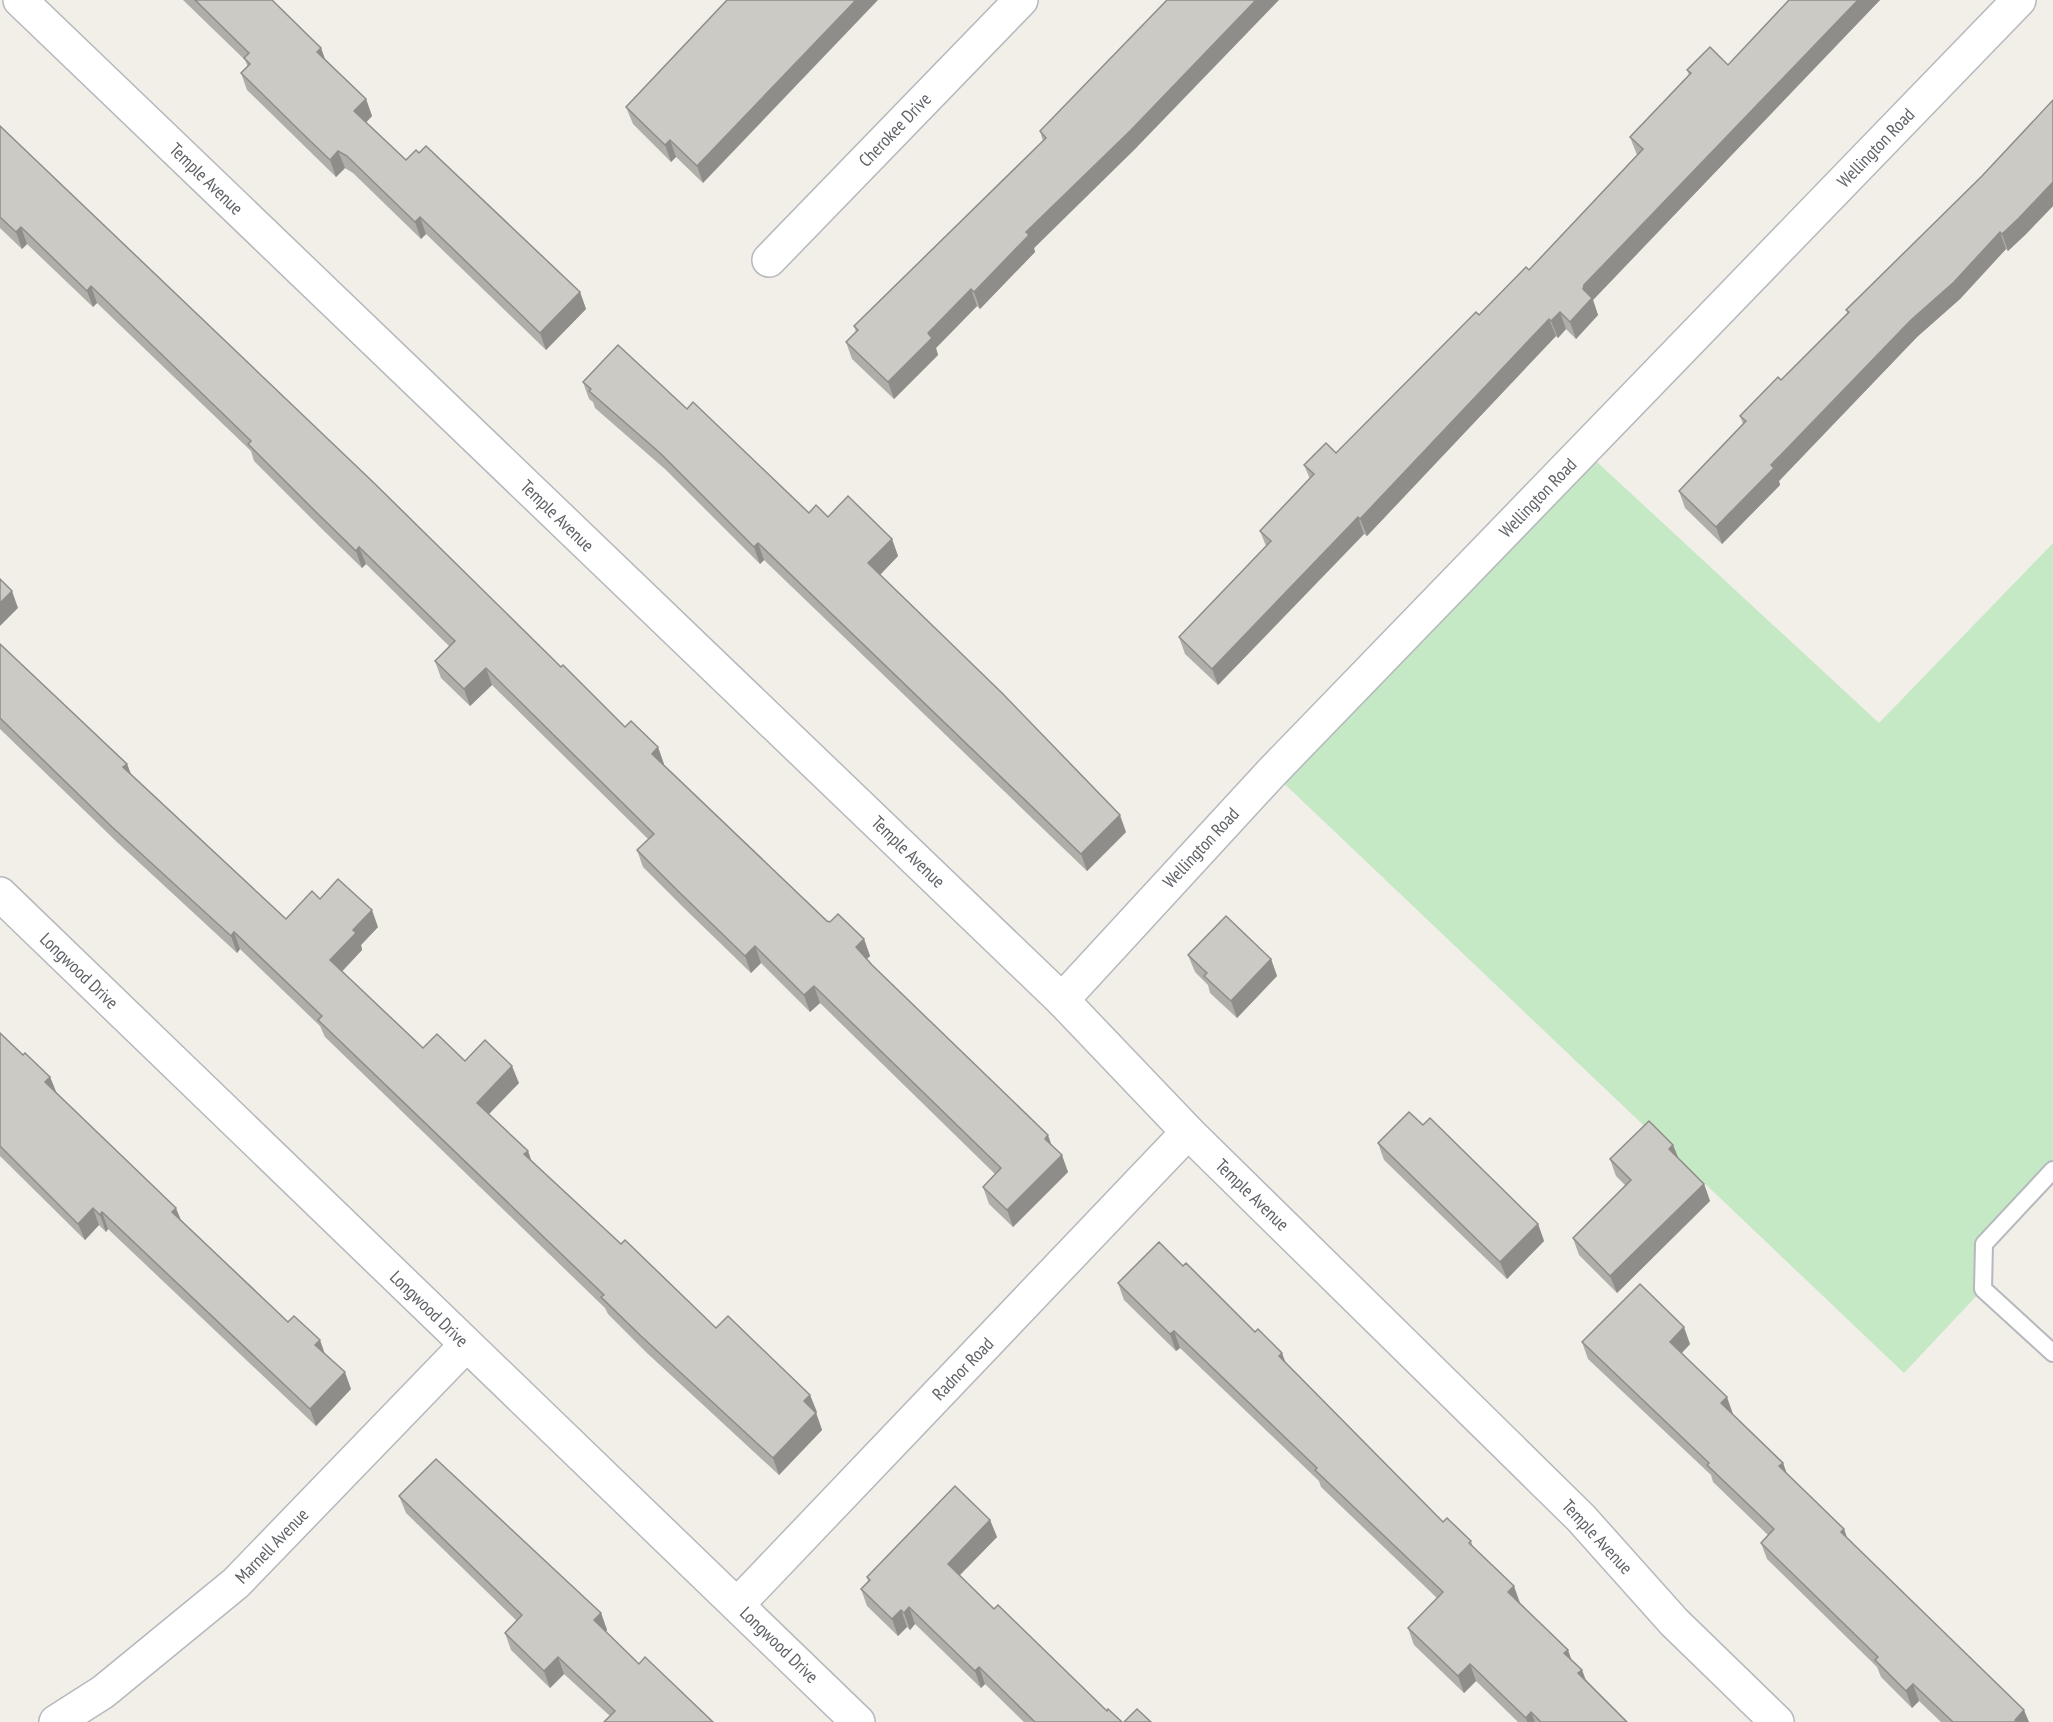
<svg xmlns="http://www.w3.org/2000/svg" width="2053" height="1722" font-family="'PT Sans Narrow',sans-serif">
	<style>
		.green { fill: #c5e8c5 }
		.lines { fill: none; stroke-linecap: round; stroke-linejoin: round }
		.service-casing { stroke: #b5b8bc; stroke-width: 20 }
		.minor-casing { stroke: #b5b8bc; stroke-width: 36 }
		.service { stroke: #fff; stroke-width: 16 }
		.minor { stroke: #fff; stroke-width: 33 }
		.wall { fill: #afaea9 }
		.shaded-wall { fill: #8f8d8a }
		.building { fill: #cccac5; stroke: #8f8d8a; stroke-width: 1.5 }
		.labels { text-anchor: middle; stroke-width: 4.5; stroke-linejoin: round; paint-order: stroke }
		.street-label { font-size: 18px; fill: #5f6368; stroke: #fff }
	</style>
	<rect width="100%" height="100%" fill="#f1efe8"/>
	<polygon class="green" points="1584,450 1879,723 2053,543 2053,1170 1984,1244 1983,1289 1904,1373 1272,772"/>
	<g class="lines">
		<defs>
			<polyline id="service" points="2053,1170 1984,1244 1983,1289 2053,1353"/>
			<g id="minor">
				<polyline points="20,0 1062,1000 1188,1132 1581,1518 1674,1622 1777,1722"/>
				<polyline points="769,260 1021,0"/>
				<polyline points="0,894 858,1722"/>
				<polyline points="1062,1000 1272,772 2019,0"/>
				<polyline points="737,1605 1188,1132"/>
				<polyline points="56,1722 103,1692 236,1583 466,1345"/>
			</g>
		</defs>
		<use href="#service" class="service-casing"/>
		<use href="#minor" class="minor-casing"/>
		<use href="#service" class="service"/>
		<use href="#minor" class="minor"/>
	</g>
	<g class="wall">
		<polygon points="183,0 272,0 321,48 325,59 366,99 372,116 366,122 406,160 580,292 586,309 546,350 426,234 421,239 353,173 345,168 336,177 247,90 241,73 248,67 245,60"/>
		<polygon points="727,0 703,183 676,157 671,162 633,124 626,107"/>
		<polygon points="1789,0 1880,0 1593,300 1598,315 1576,339 1566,329 1558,338 1556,336 1367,536 1364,534 1218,685 1185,654 1179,637 1266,546 1260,531 1310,479 1304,465 1336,453 1479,315 1529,270 1637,155 1630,137 1689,75 1687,70 1728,65"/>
		<polygon points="2053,100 2053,206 2025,235 2008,251 2006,249 1960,299 1917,337 1779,481 1780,485 1722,544 1685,508 1679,491 1743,424 1740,416 1781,380 1848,314 1846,310 1982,176"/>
		<polygon points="0,126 561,667 625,727 658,747 664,765 827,921 864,939 870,956 866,959 1052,1145 1068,1172 1013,1227 989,1204 983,1187 995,1174 820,1003 810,1012 761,963 751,973 684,908 643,867 637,850 648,839 492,685 470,706 441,678 435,661 449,646 366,564 362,568 322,529 254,461 251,451 97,303 93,307 27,244 22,249 0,228"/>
		<polygon points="1040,131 1137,147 1034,248 1035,252 980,309 977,306 936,348 938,355 894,399 852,359 846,342 856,332 854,326 1043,141"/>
		<polygon points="583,382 687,409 809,513 828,517 892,539 898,556 880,575 1126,832 1087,871 764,560 760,564 666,470 595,408 593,402 589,399"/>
		<polygon points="0,644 127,764 131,774 286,919 320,899 378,927 361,945 362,950 342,972 423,1048 465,1061 519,1083 489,1114 528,1151 531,1161 621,1244 716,1328 810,1395 822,1430 779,1475 647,1353 608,1314 605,1308 325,1037 320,1026 240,949 237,953 118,843 0,729"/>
		<polygon points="1188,955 1271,959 1277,976 1237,1018 1210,993 1208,985 1195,972"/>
		<polygon points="0,1033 23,1055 50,1077 56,1092 181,1220 288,1322 325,1354 351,1389 316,1426 108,1229 106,1232 99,1225 85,1240 0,1156"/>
		<polygon points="1423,1125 1538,1224 1544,1241 1507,1279 1384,1160 1378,1143"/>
		<polygon points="1673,1145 1678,1158 1704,1184 1710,1201 1617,1293 1579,1255 1573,1238 1626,1186 1616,1176 1610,1159"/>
		<polygon points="1183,1266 1286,1363 1443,1522 1471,1541 1473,1547 1520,1603 1520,1604 1568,1650 1571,1660 1582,1670 1586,1680 1627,1722 1518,1722 1476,1681 1464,1693 1414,1645 1408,1628 1437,1598 1321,1487 1319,1481 1180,1348 1176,1351 1124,1300 1118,1283"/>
		<polygon points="1582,1342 1690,1344 1682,1353 1733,1414 1733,1415 1783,1463 1787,1474 1844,1529 1847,1538 2029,1722 1941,1722 1919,1701 1912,1708 1881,1677 1877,1667 1767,1559 1761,1543 1768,1535 1713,1482 1711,1475 1588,1359"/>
		<polygon points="399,1496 601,1613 607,1630 606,1632 639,1664 713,1722 610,1716 564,1674 550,1688 511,1650 505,1633 517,1621 406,1513"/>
		<polygon points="990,1520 997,1537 959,1576 994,1609 1107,1711 1122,1722 1024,1722 985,1684 981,1688 915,1624 910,1630 907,1627 898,1636 867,1606 861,1589 868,1581 867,1577"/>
	</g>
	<g class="shaded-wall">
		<polygon points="856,0 878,0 703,183 697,166"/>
		<polygon points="1256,0 1279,0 1137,147 1034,248 1035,252 980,309 974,292 1026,232"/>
		<polygon points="1858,0 1880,0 1593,300 1598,315 1576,339 1570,322 1584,285"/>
		<polygon points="321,48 327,65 317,52"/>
		<polygon points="366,99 372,116 361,128 354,111"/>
		<polygon points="670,140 676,157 671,162 665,145"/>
		<polygon points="338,151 345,168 336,177 330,160"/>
		<polygon points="2053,182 2053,206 2025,235 2008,251 2002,234"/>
		<polygon points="420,217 426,234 421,239 415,222"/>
		<polygon points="21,227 27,244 22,249 16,232"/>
		<polygon points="2000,232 2006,249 1960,299 1917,337 1779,481 1780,485 1722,544 1716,527 1771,465 1911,320"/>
		<polygon points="91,286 97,303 93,307 87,291"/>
		<polygon points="971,289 977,306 936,348 938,355 894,399 888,382 928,333"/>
		<polygon points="580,292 586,309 546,350 540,333"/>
		<polygon points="1560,312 1566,329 1558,338 1551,321"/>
		<polygon points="1549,319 1556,336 1367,536 1360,519"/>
		<polygon points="1358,517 1364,534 1218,685 1212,669"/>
		<polygon points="892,539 898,556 875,580 868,563"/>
		<polygon points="758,543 764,560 760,564 754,547"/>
		<polygon points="359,547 366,564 362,568 356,551"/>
		<polygon points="12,591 18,608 0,626 0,603"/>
		<polygon points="486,668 492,685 470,706 464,689"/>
		<polygon points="658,747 664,764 658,771 652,754"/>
		<polygon points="127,764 133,780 123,767"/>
		<polygon points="1120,815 1126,832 1087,871 1081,854"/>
		<polygon points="372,910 378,927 361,945 362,950 336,977 330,960 353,930"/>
		<polygon points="234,932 240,949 237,953 231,936"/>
		<polygon points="864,939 870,956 862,964 856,947"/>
		<polygon points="755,946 761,963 751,973 745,956"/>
		<polygon points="1271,959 1277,976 1237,1018 1231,1001"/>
		<polygon points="814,986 820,1003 810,1012 804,995"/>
		<polygon points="512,1066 519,1083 483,1120 477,1103"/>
		<polygon points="50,1077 57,1094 45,1082"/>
		<polygon points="1048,1135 1054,1152 1045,1139"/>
		<polygon points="1673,1145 1680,1162 1669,1149"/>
		<polygon points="528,1151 534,1168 524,1154"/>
		<polygon points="1062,1155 1068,1172 1013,1227 1007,1210"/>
		<polygon points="1704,1184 1710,1201 1617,1293 1610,1276"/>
		<polygon points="93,1208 99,1225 85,1240 78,1224"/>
		<polygon points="176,1208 183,1225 172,1212"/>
		<polygon points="102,1212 108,1229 106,1232 100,1215"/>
		<polygon points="1538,1224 1544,1241 1507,1279 1500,1262"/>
		<polygon points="1684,1327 1690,1344 1676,1359 1670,1342"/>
		<polygon points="1174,1331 1180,1348 1176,1351 1170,1334"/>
		<polygon points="320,1340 326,1357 315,1345"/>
		<polygon points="1282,1353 1288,1369 1279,1356"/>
		<polygon points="345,1372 351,1389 316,1426 310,1409"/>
		<polygon points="810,1395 817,1412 810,1418 804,1401"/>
		<polygon points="1727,1397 1733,1414 1727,1420 1721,1403"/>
		<polygon points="816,1413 822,1430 779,1475 773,1458"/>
		<polygon points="1783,1463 1789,1480 1779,1466"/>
		<polygon points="990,1520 997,1537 954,1581 948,1564"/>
		<polygon points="1844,1529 1850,1546 1841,1532"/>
		<polygon points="1514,1586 1520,1603 1514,1609 1508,1592"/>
		<polygon points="909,1607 915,1624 910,1630 904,1613"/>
		<polygon points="901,1610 907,1627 898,1636 892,1619"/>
		<polygon points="601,1613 607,1630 600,1637 594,1620"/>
		<polygon points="1568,1650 1574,1667 1564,1653"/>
		<polygon points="558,1657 564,1674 550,1688 544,1671"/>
		<polygon points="1470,1664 1476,1681 1464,1693 1458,1676"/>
		<polygon points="979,1667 985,1684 981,1688 975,1671"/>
		<polygon points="1582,1670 1588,1687 1578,1673"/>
		<polygon points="1913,1684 1919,1701 1912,1708 1906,1691"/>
		<polygon points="2024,1710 2029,1722 2015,1722 2015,1720"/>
		<polygon points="1531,1712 1535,1722 1527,1722 1526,1718"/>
	</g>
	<g class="building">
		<polygon points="195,0 272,0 321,48 317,52 366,99 354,111 406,160 416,150 419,153 426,146 580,292 540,333 420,217 415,222 347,156 338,151 330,160 304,135 241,73 250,64 244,58 249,53"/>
		<polygon points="727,0 856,0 697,166 670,140 665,145 626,107"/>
		<polygon points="1167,0 1256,0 1131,130 1026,232 1029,235 974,292 971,289 928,333 932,338 888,382 846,342 858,330 854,326 1046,138 1040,131"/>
		<polygon points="1789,0 1858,0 1584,285 1583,289 1592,298 1570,322 1560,312 1551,321 1549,319 1360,519 1358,517 1212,669 1179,637 1271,541 1260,531 1314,474 1304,465 1326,443 1336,453 1476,312 1479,315 1526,267 1529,270 1643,149 1630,137 1691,73 1687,70 1710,47 1728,65"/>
		<polygon points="2053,100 2053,182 2019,218 2002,234 2000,232 1954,282 1911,320 1771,465 1774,468 1716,527 1679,491 1746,421 1740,416 1778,377 1781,380 1849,312 1846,310 1982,176"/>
		<polygon points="0,126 373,482 561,667 563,665 625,727 631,721 658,747 652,754 827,921 830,922 838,914 864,939 856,947 872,965 1048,1135 1045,1139 1062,1155 1007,1210 983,1187 1001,1168 814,986 804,995 755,946 745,956 678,891 637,850 654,834 486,668 464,689 435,661 455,641 359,547 356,551 316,512 248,444 251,441 91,286 87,291 21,227 16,232 0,217"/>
		<polygon points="618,345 687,409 693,402 809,513 816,505 828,517 848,496 892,539 868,563 1002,693 1120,815 1081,854 758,543 754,547 660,453 589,391 591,389 583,382"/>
		<polygon points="0,579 12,591 0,603"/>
		<polygon points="0,644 127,764 123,767 286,919 312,891 320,899 338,879 372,910 353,930 356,933 330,960 423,1048 437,1034 465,1061 485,1040 512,1066 477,1103 528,1151 524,1154 621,1244 625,1240 716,1328 728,1316 810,1395 804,1401 816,1413 773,1458 641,1336 601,1297 604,1295 318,1020 322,1016 234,932 231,936 112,827 0,718"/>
		<polygon points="1226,916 1271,959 1231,1001 1204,976 1207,973 1188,955"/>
		<polygon points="0,1033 23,1055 25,1053 50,1077 45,1082 176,1208 172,1212 288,1322 294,1316 320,1340 315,1345 345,1372 310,1409 102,1212 100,1215 93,1208 78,1224 0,1146"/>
		<polygon points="1409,1112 1423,1125 1430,1118 1538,1224 1500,1262 1378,1143"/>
		<polygon points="1649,1121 1673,1145 1669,1149 1704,1184 1610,1276 1573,1238 1631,1180 1610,1159"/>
		<polygon points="1159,1242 1183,1266 1186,1263 1255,1332 1258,1329 1282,1353 1279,1356 1443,1522 1447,1518 1471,1541 1469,1543 1514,1586 1508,1592 1568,1650 1564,1653 1582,1670 1578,1673 1627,1722 1541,1722 1531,1712 1526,1718 1470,1664 1458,1676 1408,1628 1443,1592 1315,1470 1317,1468 1174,1331 1170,1334 1118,1283"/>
		<polygon points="1640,1284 1684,1327 1670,1342 1727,1397 1721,1403 1783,1463 1779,1466 1844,1529 1841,1532 2024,1710 2015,1720 2016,1722 1953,1722 1913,1684 1906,1691 1875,1660 1878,1657 1761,1543 1774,1529 1707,1465 1709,1463 1582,1342"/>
		<polygon points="436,1459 601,1613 594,1620 639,1664 645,1657 713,1722 604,1722 615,1711 558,1657 544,1671 505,1633 522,1615 399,1496"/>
		<polygon points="955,1486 990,1520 948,1564 994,1609 998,1605 1107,1711 1108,1709 1122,1722 1035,1722 979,1667 975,1671 909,1607 904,1613 901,1610 892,1619 861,1589 870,1580 867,1577"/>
		<polygon points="1137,1709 1151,1722 1124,1722"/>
	</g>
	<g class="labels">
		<g class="street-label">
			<text transform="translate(895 130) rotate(-46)" y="6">Cherokee Drive</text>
			<text transform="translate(1876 148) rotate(-46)" y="6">Wellington Road</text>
			<text transform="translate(206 179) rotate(44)" y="6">Temple Avenue</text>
			<text transform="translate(1538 498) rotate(-46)" y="6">Wellington Road</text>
			<text transform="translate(557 516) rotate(44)" y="6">Temple Avenue</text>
			<text transform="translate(1201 848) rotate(-47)" y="6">Wellington Road</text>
			<text transform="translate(908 852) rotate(44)" y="6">Temple Avenue</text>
			<text transform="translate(79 971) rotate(44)" y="6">Longwood Drive</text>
			<text transform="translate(1252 1195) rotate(44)" y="6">Temple Avenue</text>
			<text transform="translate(429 1309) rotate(44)" y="6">Longwood Drive</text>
			<text transform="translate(963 1369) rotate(-46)" y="6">Radnor Road</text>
			<text transform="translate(1597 1537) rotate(47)" y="6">Temple Avenue</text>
			<text transform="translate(272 1546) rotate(-46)" y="6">Marnell Avenue</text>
			<text transform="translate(779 1645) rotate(44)" y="6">Longwood Drive</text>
		</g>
	</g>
</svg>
